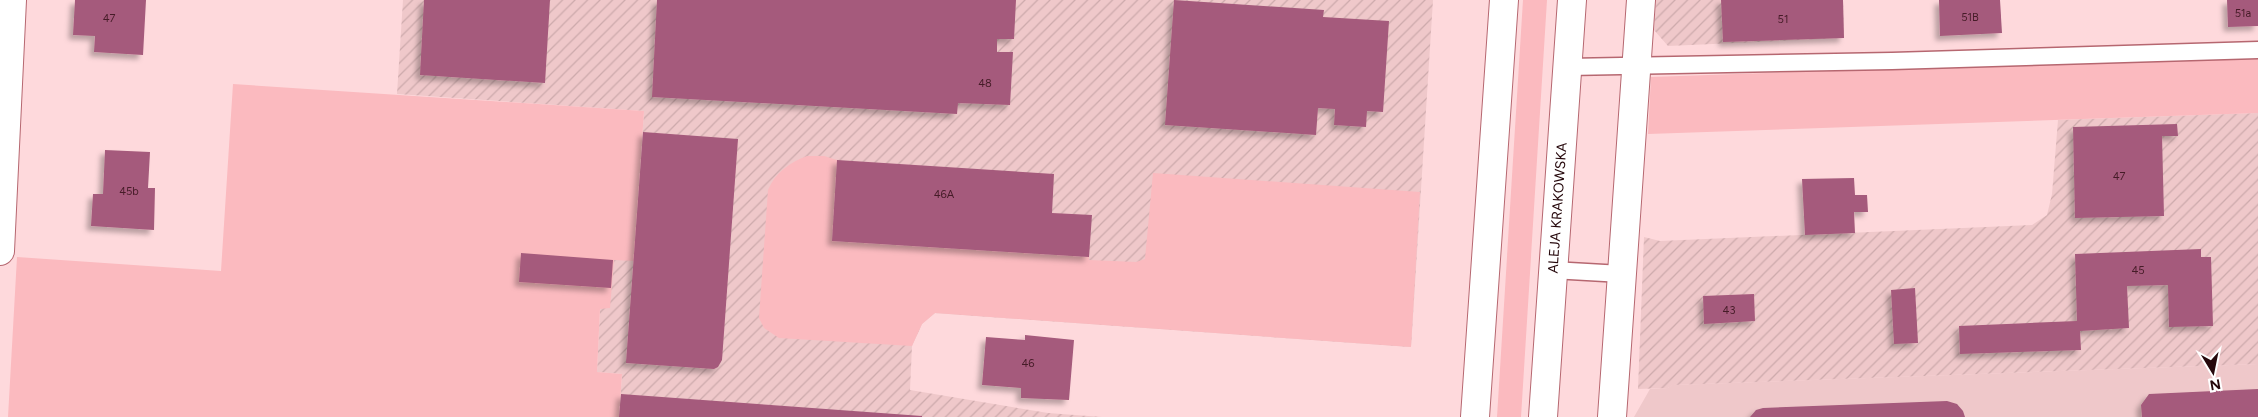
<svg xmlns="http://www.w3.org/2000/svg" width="2258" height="417" font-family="Figtree,sans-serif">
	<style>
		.built { fill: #efc8ca }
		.industrial { fill: url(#industrial-furrows) }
		.grass { fill: #fbbabf }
		.building { fill: #a55a7b; filter: url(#shadow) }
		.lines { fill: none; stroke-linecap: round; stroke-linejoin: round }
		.lane-casing { stroke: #b66770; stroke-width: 19 }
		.street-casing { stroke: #b66770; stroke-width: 30 }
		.secondary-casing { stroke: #b66770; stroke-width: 30 }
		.lane { stroke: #fff; stroke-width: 16 }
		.street { stroke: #fff; stroke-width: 28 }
		.secondary { stroke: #fff; stroke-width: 28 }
		.labels { text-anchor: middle; stroke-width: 4.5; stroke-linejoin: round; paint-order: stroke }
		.number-label { font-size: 11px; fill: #461c28 }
		.street-label { font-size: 14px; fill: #26080c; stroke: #fff }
	</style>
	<defs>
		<pattern id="industrial-furrows" width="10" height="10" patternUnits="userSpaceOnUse" patternTransform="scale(1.25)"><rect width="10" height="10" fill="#efc8ca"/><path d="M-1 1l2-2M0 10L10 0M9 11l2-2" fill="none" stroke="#cdaaac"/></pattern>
		<filter id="shadow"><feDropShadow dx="-4.5" dy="4.5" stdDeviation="2.5" flood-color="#0004"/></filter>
	</defs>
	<rect width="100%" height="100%" fill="#fed9dc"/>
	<polygon class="built" points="2258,364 2258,417 1634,417 1650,389 1668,388 1672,385"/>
	<g class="industrial">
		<polygon points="403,0 1433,0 1411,347 935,313 922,324 912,346 910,390 1048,413 1102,417 619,417 622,374 597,372 600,309 613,260 634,260 644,111 397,94"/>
		<polygon points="1656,0 1843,0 1844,38 1668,46 1654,30"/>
		<polygon points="2258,113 2258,364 1673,385 1668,388 1638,389 1644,237 1660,241 2032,225 2047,215 2052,194 2058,120"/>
	</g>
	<g class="grass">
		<polygon points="1523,0 1547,0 1521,417 1497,417"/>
		<polygon points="2251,56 2254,59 2258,59 2258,113 1648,134 1651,77"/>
		<polygon points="233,84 644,111 634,261 614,260 610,308 600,309 597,372 622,374 619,417 8,417 17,257 221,271"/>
		<path d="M807 156H824L837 160 832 241 1089 257V260L1136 262 1145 259 1153 173 1420 192 1411 347 935 313 922 324 912 346 779 338 764 328 759 318 768 190C775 173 790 162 807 156Z"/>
	</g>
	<g class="building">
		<polygon points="75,0 146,0 143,55 94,52 95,36 73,35"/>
		<polygon points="424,0 550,0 545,83 420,75"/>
		<polygon points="657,0 1016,0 1014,39 997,39 997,52 1013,52 1010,105 958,103 957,114 652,97"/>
		<polygon points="1174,0 1324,10 1323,17 1389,21 1383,112 1367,111 1366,127 1334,125 1335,109 1318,108 1316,135 1165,125"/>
		<polygon points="1721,0 1843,0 1844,38 1723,42"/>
		<polygon points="1939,0 2000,0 2002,33 1940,36"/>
		<polygon points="2227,0 2258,0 2258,26 2228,27"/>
		<polygon points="2177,124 2178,136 2162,136 2164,216 2075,218 2073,127"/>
		<polygon points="643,132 738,139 722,360 718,367 714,369 626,363"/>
		<polygon points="105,150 150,152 148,188 155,188 154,230 91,226 93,194 103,194"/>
		<polygon points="837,160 1054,174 1052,213 1092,215 1089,257 832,241"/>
		<polygon points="1854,178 1855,195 1867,195 1868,212 1854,212 1855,233 1805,235 1802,179"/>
		<polygon points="2201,249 2201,257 2211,257 2213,326 2169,327 2168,285 2127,286 2129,328 2080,331 2081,350 1960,354 1959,326 2077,321 2075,254"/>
		<polygon points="521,253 613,260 611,288 519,282"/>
		<polygon points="1915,288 1918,343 1894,344 1891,290"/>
		<polygon points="1754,294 1755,321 1704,324 1703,296"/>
		<polygon points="1025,335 1074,340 1069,400 1021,398 1021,388 982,385 986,337 1025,340"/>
		<polygon points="2258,389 2258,417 2142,417 2141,405 2149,394"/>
		<polygon points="621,394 922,416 922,417 619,417"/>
		<polygon points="1947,401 1957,404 1963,411 1965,417 1750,417 1756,410 1763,408"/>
	</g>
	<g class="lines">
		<defs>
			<g id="lane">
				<polyline points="1568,67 1892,61 2258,50"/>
				<polyline points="1552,270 1622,274"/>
			</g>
			<g id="street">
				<polyline points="0,251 12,0"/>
				<polyline points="1612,417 1641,0"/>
			</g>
			<g id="secondary">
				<polyline points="1475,417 1504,0"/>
				<polyline points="1543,417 1572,0"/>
			</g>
		</defs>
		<use href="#lane" class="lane-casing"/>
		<use href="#street" class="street-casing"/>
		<use href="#secondary" class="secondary-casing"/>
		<use href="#lane" class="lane"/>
		<use href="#street" class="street"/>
		<use href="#secondary" class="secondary"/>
	</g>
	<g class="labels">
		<g class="number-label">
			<text x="2243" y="17">51a</text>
			<text x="1970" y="21">51B</text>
			<text x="109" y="22">47</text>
			<text x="1783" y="23">51</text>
			<text x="985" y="87">48</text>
			<text x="2119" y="180">47</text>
			<text x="129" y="195">45b</text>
			<text x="944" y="198">46A</text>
			<text x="2138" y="274">45</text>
			<text x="1729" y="314">43</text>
			<text x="1028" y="367">46</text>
		</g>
		<g class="street-label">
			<text transform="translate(1557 208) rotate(-86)" y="5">ALEJA KRAKOWSKA</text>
		</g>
	</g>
	<g transform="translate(2213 372) rotate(170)" stroke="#ffffff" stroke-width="4" paint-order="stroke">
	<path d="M0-4L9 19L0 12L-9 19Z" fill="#26080c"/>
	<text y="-8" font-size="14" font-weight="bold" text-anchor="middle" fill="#26080c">N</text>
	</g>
</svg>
